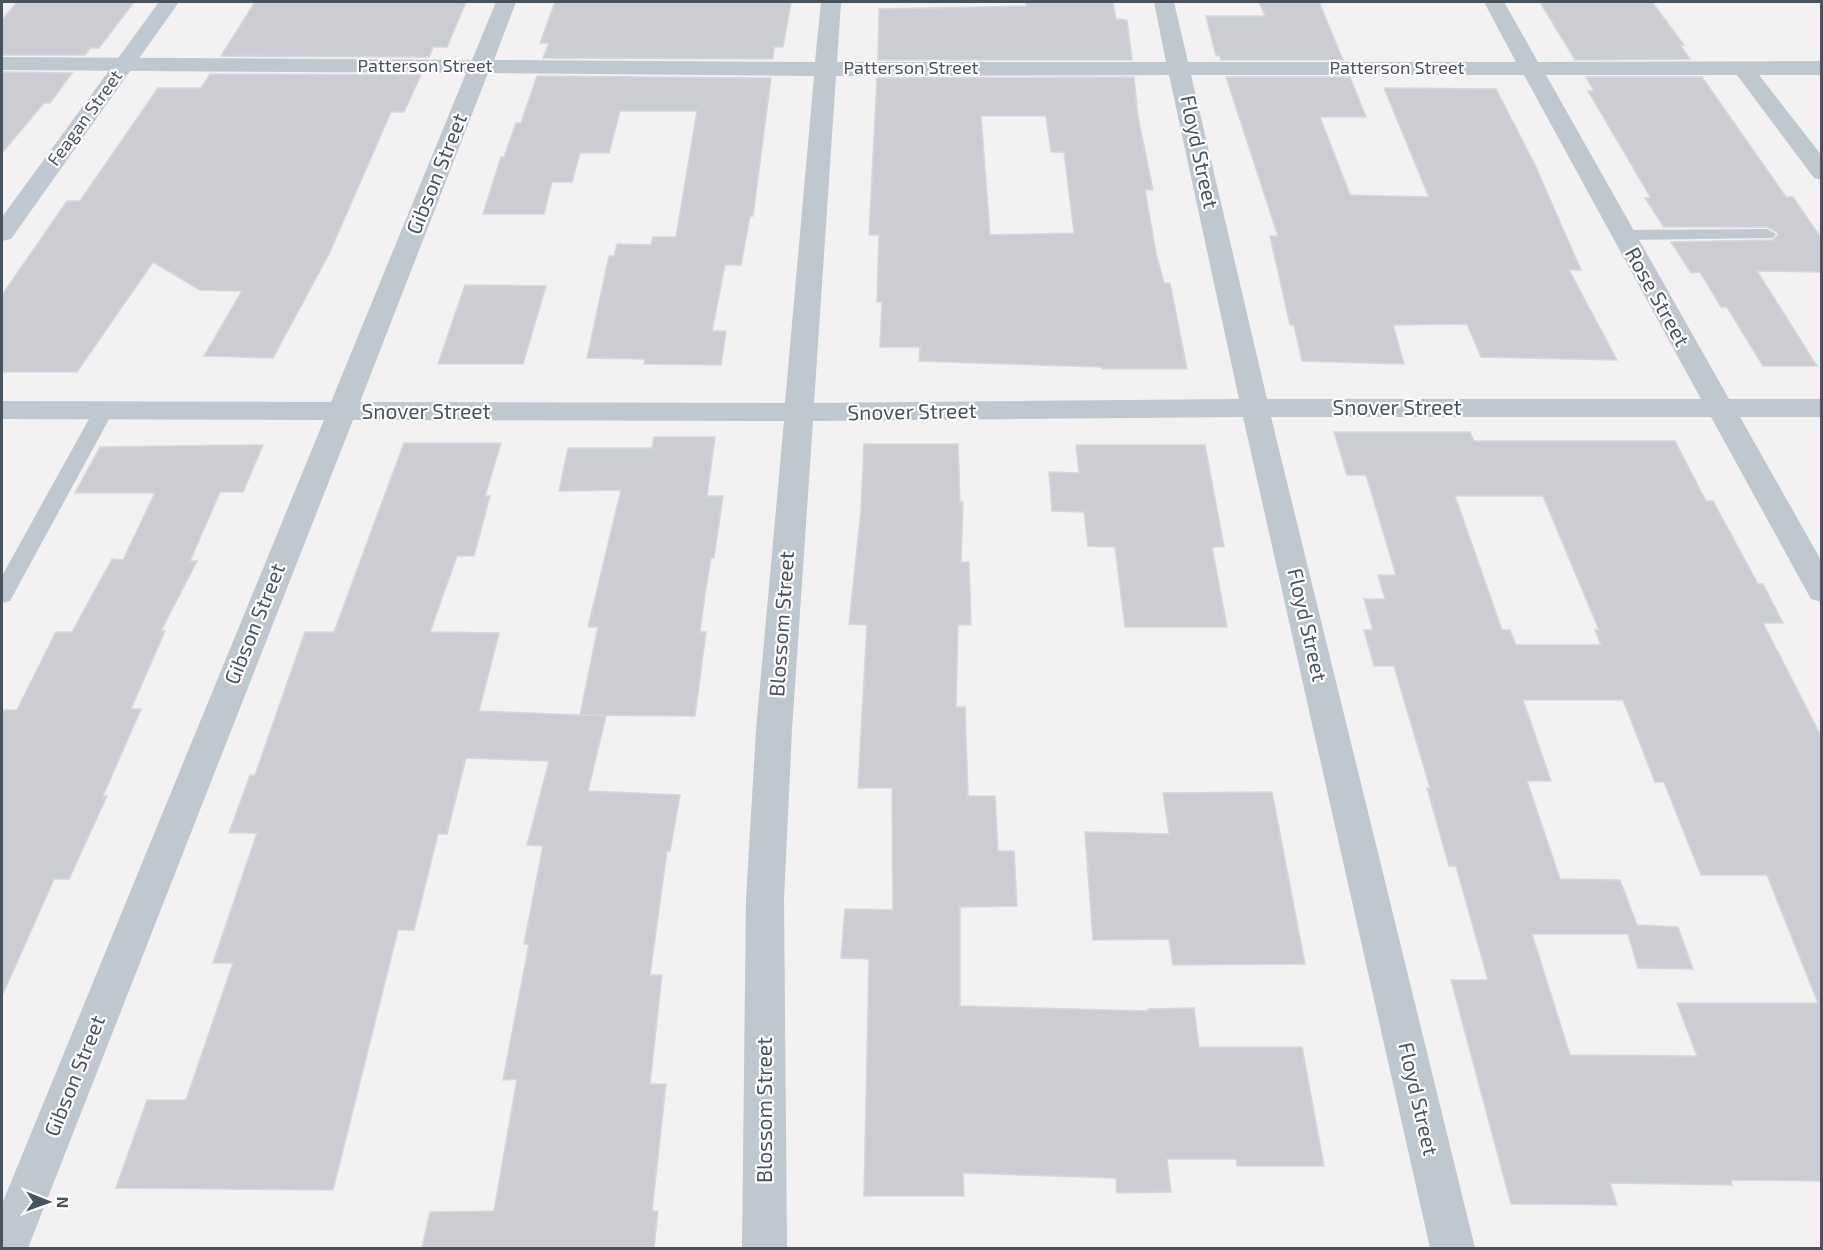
<svg xmlns="http://www.w3.org/2000/svg" width="1823" height="1250" font-family="'Exo 2',sans-serif">
	<style>
		.building { fill: #cbcdd3; stroke: #d5d7dc; stroke-width: 1.5; fill-rule: evenodd }
		.lines { fill: none; stroke-linecap: round; stroke-linejoin: round }
		.lane { fill: #bfc7cf; fill-rule: evenodd }
		.street { fill: #bfc7cf; fill-rule: evenodd }
		.secondary { fill: #c0c8d3; fill-rule: evenodd }
		.labels { text-anchor: middle; stroke-width: 4.5; stroke-linejoin: round; paint-order: stroke }
		.far-street-label { font-size: 18px; fill: #49535e; stroke: #fff }
		.street-label { font-size: 21px; fill: #49535e; stroke: #fff }
	</style>
	<rect width="100%" height="100%" fill="#f3f1f1"/>
	<g class="building">
		<polygon points="17,2 134,2 99,48 90,48 85,55 2,55 2,20"/>
		<polygon points="255,2 466,2 447,47 433,47 429,57 221,56"/>
		<polygon points="555,2 791,2 783,47 774,47 773,59 543,58 549,43 540,43"/>
		<polygon points="1026,2 1113,2 1116,19 1127,20 1132,60 878,60 879,9 1026,6"/>
		<polygon points="1259,2 1319,2 1343,60 1221,60 1220,56 1216,56 1206,16 1265,16"/>
		<polygon points="1540,2 1652,2 1684,45 1680,45 1690,59 1575,60"/>
		<polygon points="2,72 72,73 50,103 44,103 2,153"/>
		<polygon points="210,74 421,75 404,112 391,112 329,254 273,358 204,356 242,291 200,290 153,262 77,372 2,372 2,295 67,201 80,201 158,88 201,88"/>
		<polygon points="537,76 771,78 753,216 750,216 741,265 725,265 712,331 726,331 721,365 644,364 645,359 587,358 609,256 614,256 617,244 651,245 653,237 676,237 697,111 620,111 609,153 580,153 572,182 552,182 544,214 483,214 501,157 504,157 516,123 521,123"/>
		<path d="M1134 77 1138 117 1153 190H1145L1156 253 1164 283H1170L1187 369H1102V367L919 361 920 347H880L882 302H877L879 235H869L877 78ZM981 116H1046L1051 152H1064L1074 233 990 235Z"/>
		<polygon points="1226,77 1350,77 1366,117 1320,117 1350,195 1429,197 1384,88 1496,89 1535,165 1581,270 1569,270 1617,360 1481,357 1467,324 1393,325 1404,364 1302,361 1294,325 1290,325 1270,236 1278,236"/>
		<polygon points="1586,77 1702,77 1786,197 1793,197 1821,238 1821,272 1757,271 1817,366 1763,366 1727,307 1721,307 1700,272 1691,273 1671,242 1773,240 1778,235 1777,232 1767,227 1664,227 1645,198 1651,198 1588,91 1594,91"/>
		<polygon points="465,285 546,286 523,364 438,364"/>
		<path d="M1334 432H1470L1474 441H1675L1706 501H1713L1758 584H1763L1783 623H1763L1821 736V1181L1731 1180 1732 1185 1610 1183 1617 1205 1511 1204 1451 980H1488L1456 866H1449L1427 788H1430L1394 666H1374L1364 630H1373L1364 599H1385L1378 575H1396L1366 475H1347ZM1455 496H1543L1599 630H1595L1601 645H1516L1510 630H1502ZM1523 700H1623L1655 782H1664L1701 875H1767L1818 1003H1677L1697 1056 1570 1055 1532 934H1628L1638 968 1693 969 1678 927 1637 925 1620 880 1560 879 1527 781H1551Z"/>
		<polygon points="654,437 715,437 707,496 723,496 714,558 711,558 705,594 700,632 706,632 695,716 580,715 598,627 588,627 621,490 559,491 568,448 652,448"/>
		<polygon points="404,443 501,443 485,496 490,496 474,556 457,556 430,632 499,633 479,711 606,716 588,791 680,795 670,851 667,851 650,975 662,975 650,1084 666,1084 652,1211 658,1211 654,1248 422,1248 430,1212 494,1211 517,1079 503,1080 529,944 524,944 543,846 527,845 549,761 466,758 447,834 438,834 414,930 398,930 333,1190 116,1188 147,1100 186,1100 233,963 213,963 257,833 229,833 250,775 255,775 305,632 334,632"/>
		<polygon points="864,444 958,444 960,502 963,502 961,562 969,562 971,625 958,625 956,707 965,707 968,796 995,796 998,851 1014,851 1017,906 960,907 960,1006 1148,1011 1148,1009 1194,1008 1199,1047 1302,1047 1324,1166 1237,1166 1236,1159 1167,1159 1171,1192 1117,1193 1116,1178 963,1173 964,1196 864,1196 869,959 841,958 845,909 893,910 892,788 858,788 867,625 849,624 861,510"/>
		<polygon points="263,445 243,492 220,492 190,561 197,561 161,631 165,631 131,709 141,709 103,796 107,796 69,879 54,879 2,996 2,710 17,710 56,632 72,632 112,559 123,560 155,493 75,493 100,447"/>
		<polygon points="1076,445 1205,445 1224,547 1212,547 1227,627 1125,627 1115,547 1088,546 1084,512 1052,511 1049,472 1079,473"/>
		<polygon points="1272,792 1305,964 1173,965 1169,939 1093,940 1085,832 1169,834 1163,793"/>
	</g>
	<g class="lines">
		<g class="lane">
			<polygon points="1767,229 1776,234 1773,238 1623,240 1614,235 1623,230"/>
			<polygon points="104,404 111,406 114,410 10,601 2,603 2,576 94,410 97,406"/>
		</g>
		<path class="street" d="M496 2H516L494 60 815 62 821 2H841L837 62H1166L1154 2H1174L1188 62H1516L1484 2H1504L1538 62 1822 61V75H1759L1822 156V180L1814 178 1737 75H1546L1729 399H1822V417H1740L1822 562V602L1811 599 1711 417H1271L1475 1248H1430L1243 417 813 421 792 730 784 899 787 1248H742L746 899 756 730 784 421 353 420 28 1248H2V1204L324 420 2 419V401L331 402 466 73 2 70V57L472 60ZM488 73 814 76 785 403 360 402ZM1169 75 1239 399 814 403 836 76ZM1191 75H1524L1701 399H1267Z"/>
		<polygon class="secondary" points="159,2 179,2 11,239 2,241 2,217"/>
	</g>
	<g class="labels">
		<g class="far-street-label">
			<text x="425" y="72">Patterson Street</text>
			<text x="911" y="74">Patterson Street</text>
			<text x="1397" y="74">Patterson Street</text>
			<text transform="translate(85 118) rotate(-54)" y="6">Feagan Street</text>
		</g>
		<g class="street-label">
			<text transform="translate(1199 152) rotate(78)" y="7">Floyd Street</text>
			<text transform="translate(437 174) rotate(-68)" y="7">Gibson Street</text>
			<text transform="translate(1657 297) rotate(61)" y="7">Rose Street</text>
			<text x="1397" y="415">Snover Street</text>
			<text x="426" y="419">Snover Street</text>
			<text transform="translate(912 412) rotate(-1)" y="7">Snover Street</text>
			<text transform="translate(255 624) rotate(-68)" y="7">Gibson Street</text>
			<text transform="translate(782 624) rotate(-86)" y="7">Blossom Street</text>
			<text transform="translate(1307 625) rotate(77)" y="7">Floyd Street</text>
			<text transform="translate(75 1076) rotate(-68)" y="7">Gibson Street</text>
			<text transform="translate(1418 1099) rotate(77)" y="7">Floyd Street</text>
			<text transform="translate(765 1110) rotate(-90)" y="7">Blossom Street</text>
		</g>
	</g>
	<rect width="1823" height="1250" fill="none" stroke="#49535e" stroke-width="6"/>
	<g transform="translate(48 1202) rotate(91)" stroke="#ffffff" stroke-width="4.5" paint-order="stroke">
	<path d="M0-4.5L10 22L0 15L-10 22Z" fill="#49535e"/>
	<text y="-9" font-size="16" font-weight="bold" text-anchor="middle" fill="#49535e">N</text>
	</g>
</svg>
